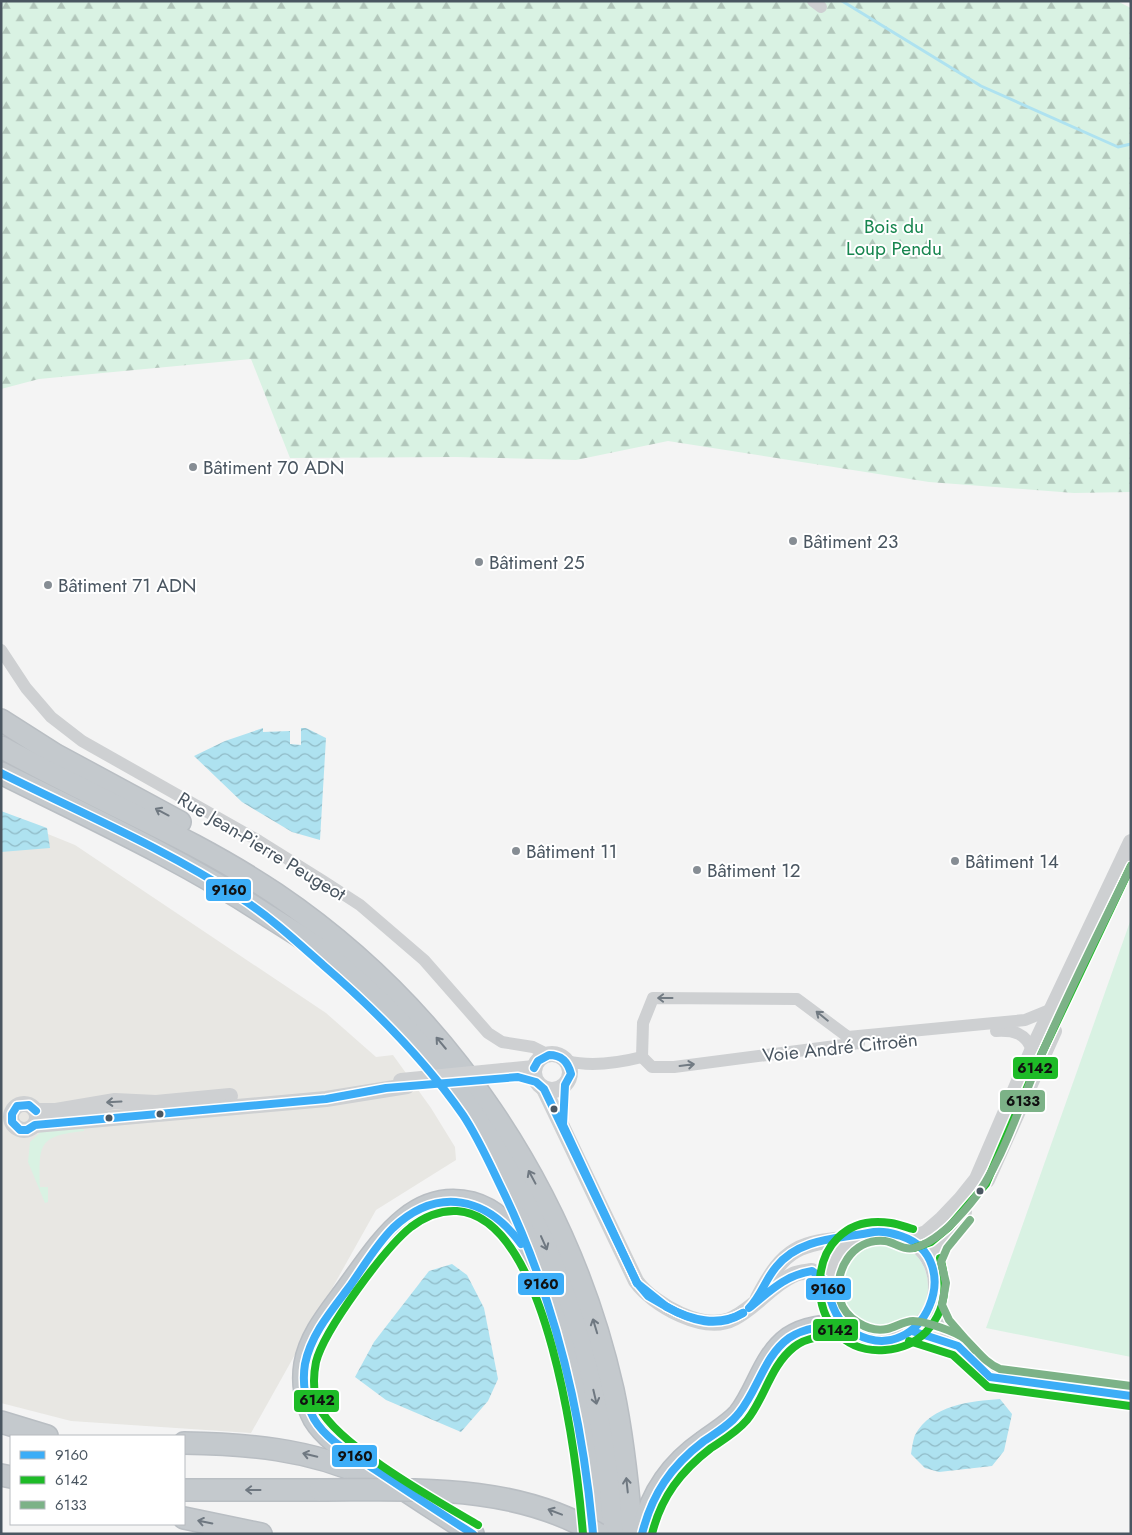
<svg xmlns="http://www.w3.org/2000/svg" width="1132" height="1535" font-family="Jost,sans-serif">
	<style>
		.commercial { fill: #e8e7e3 }
		.green { fill: #d9f2e3 }
		.forest { fill: url(#forest-firs) }
		.water { fill: url(#water-waves) }
		.lines { fill: none; stroke-linecap: round; stroke-linejoin: round }
		.stream { stroke: #aee2f0; stroke-width: 3 }
		.trunk-casing { stroke: #b9bec3; stroke-width: 24 }
		.minor { stroke: #ced0d2; stroke-width: 12 }
		.tertiary { stroke: #ced0d2; stroke-width: 16 }
		.trunk { stroke: #c4c9cd; stroke-width: 21 }
		.trunk-bridge-casing { stroke: #b9bec3; stroke-width: 24; stroke-linecap: butt }
		.tertiary-bridge { stroke: #ced0d2; stroke-width: 16 }
		.trunk-bridge { stroke: #c4c9cd; stroke-width: 21 }
		.bus-1-casing { stroke: #fff; stroke-width: 11 }
		.bus-2-casing { stroke: #fff; stroke-width: 11 }
		.bus-3-casing { stroke: #fff; stroke-width: 11 }
		.bus-1 { stroke: #3cadf7; stroke-width: 8 }
		.bus-2 { stroke: #1ebb27; stroke-width: 8 }
		.bus-3 { stroke: #7cb287; stroke-width: 8 }
		.oneway { stroke: #6f7881 }
		.oneway2 { stroke: #727b83 }
		.poi-dot { fill: #868d94; stroke: #fff; stroke-width: 2 }
		.bus-dot { fill: #4a5661; stroke: #fff; stroke-width: 2 }
		.labels { text-anchor: middle; stroke-width: 4; stroke-linejoin: round; paint-order: stroke }
		.park-label { font-size: 19px; fill: #17864f; stroke: #fff }
		.poi-label { font-size: 19px; fill: #4a5661; stroke: #fff; text-anchor: start }
		.street-label { font-size: 19px; fill: #4a5661; stroke: #fff }
		.line-badge { stroke: #fff; stroke-width: 2 }
		.pale-badge-label { font-size: 14px; text-anchor: middle; font-weight: bold; fill: #111 }
	</style>
	<defs>
		<pattern id="forest-firs" width="22" height="20" patternUnits="userSpaceOnUse" patternTransform="scale(1.25)"><rect width="22" height="20" fill="#d9f2e3"/><path d="M5 1l3.5 6h-7zM16 11l3.5 6h-7z" fill="#b2c7bb"/></pattern>
		<pattern id="water-waves" width="16" height="10" patternUnits="userSpaceOnUse" patternTransform="scale(1.25)"><rect width="16" height="10" fill="#aee2f0"/><path d="M0 5q4-4 8 0t8 0" fill="none" stroke="#90bac6"/></pattern>
	</defs>
	<rect width="100%" height="100%" fill="#f4f4f4"/>
	<polygon class="commercial" points="1,815 75,845 326,1013 376,1057 393,1055 431,1108 455,1147 456,1160 376,1210 251,1433 71,1421 1,1403"/>
	<g class="green">
		<polygon points="1131,919 1131,1357 986,1328"/>
		<path d="M83 1126 84 1131C38 1136 39 1144 40 1187H48V1202L45 1203 28 1162 30 1142 42 1131Z"/>
		<circle cx="882" cy="1286" r="46"/>
	</g>
	<polygon class="forest" points="1,1 1117,1 1131,8 1131,492 1074,493 929,482 668,441 576,460 455,457 290,458 251,359 39,379 1,389"/>
	<g class="water">
		<polygon points="263,728 263,732 290,731 290,744 301,745 301,728 306,728 326,738 320,840 292,832 242,802 194,756 225,741"/>
		<polygon points="1,811 47,828 50,848 1,852"/>
		<polygon points="452,1264 467,1275 484,1308 498,1379 488,1401 461,1432 386,1400 355,1377 374,1342 429,1271"/>
		<path d="M1000 1399 1012 1414 1004 1451 992 1466 939 1472 925 1468 911 1454C912 1448 913 1440 915 1435 931 1405 971 1401 1000 1399Z"/>
	</g>
	<g class="lines">
		<polyline class="stream" points="842,1 981,86 1118,147 1131,144"/>
		<defs>
			<g id="trunk">
				<polyline points="1,720 56,755 180,822"/>
				<path d="M1 747C92 798 190 836 276 894 446 1009 568 1190 613 1390 623 1437 628 1486 632 1534"/>
				<path d="M1 773C91 818 183 860 268 916 284 926 300 936 316 947 497 1086 600 1308 612 1534"/>
				<polyline points="517,1217 525,1234 560,1335 573,1386 588,1472 593,1534"/>
				<polyline points="1,1422 47,1436"/>
				<path d="M184 1443C247 1444 309 1449 367 1476"/>
				<polyline points="1,1475 11,1477"/>
				<polyline points="184,1490 320,1490"/>
				<polyline points="184,1518 261,1534"/>
				<path d="M473 1534C438 1512 403 1489 369 1466 350 1453 326 1439 314 1419 305 1403 302 1382 305 1364 310 1334 332 1310 349 1286 379 1245 413 1188 472 1203 494 1209 509 1224 520 1243"/>
				<path d="M642 1534C650 1494 670 1465 703 1442 715 1433 729 1425 739 1414 758 1390 763 1357 789 1338 805 1327 824 1326 844 1325"/>
			</g>
		</defs>
		<use href="#trunk" class="trunk-casing"/>
		<g class="minor">
			<polyline points="813,1 821,7"/>
			<polyline points="1,650 26,688 51,717 82,741 259,841 323,881 360,905 424,960 488,1033 502,1042 533,1047 547,1054"/>
			<path d="M996 1031C1013 1030 1027 1033 1032 1051"/>
			<polyline points="642,1057 652,1067 674,1067 859,1043"/>
			<path d="M567 1061C591 1067 618 1063 642 1057L643 1023 653 998 797 999 848 1037 1025 1020 1052 1009"/>
			<polyline points="932,1306 941,1325 958,1346 990,1377 1131,1396"/>
			<polyline points="912,1331 957,1346"/>
		</g>
		<g class="tertiary">
			<circle cx="552" cy="1072" r="18"/>
			<polyline points="503,1071 534,1068"/>
			<path d="M544 1089 636 1281C653 1305 705 1334 734 1318 756 1307 771 1285 793 1275 799 1272 806 1272 812 1271L827 1283"/>
			<circle cx="24" cy="1117" r="13"/>
			<polyline points="36,1111 56,1111 115,1101 156,1103 230,1096"/>
			<polyline points="35,1125 326,1099 407,1086"/>
			<polyline points="987,1180 1054,1031"/>
			<circle cx="882" cy="1286" r="54"/>
			<polyline points="910,1239 926,1233 942,1219 961,1199 977,1179 1032,1051 1131,842"/>
			<polyline points="930,1261 938,1243 964,1212"/>
			<path d="M758 1298C786 1244 800 1244 857 1237"/>
		</g>
		<use href="#trunk" class="trunk"/>
		<defs>
			<path id="trunk-bridge" d="M320 1490C415 1490 514 1483 598 1534"/>
		</defs>
		<use href="#trunk-bridge" class="trunk-bridge-casing"/>
		<polyline class="tertiary-bridge" points="401,1081 503,1071"/>
		<use href="#trunk-bridge" class="trunk-bridge"/>
		<defs>
			<g id="bus-1">
				<path d="M1 773C81 813 164 848 239 897 269 916 296 941 323 965 374 1009 424 1059 463 1115 477 1136 488 1160 499 1183 554 1294 582 1411 593 1534"/>
				<path d="M534 1068 538 1061 549 1055C562 1055 568 1062 571 1074L565 1085 563 1125 637 1283"/>
				<polyline points="36,1111 29,1105 17,1106 12,1114 12,1122 20,1130 27,1130 35,1125 326,1099 386,1088 518,1077 536,1082 544,1089 637,1283"/>
				<path d="M874 1232C884 1231 891 1233 901 1236 969 1259 923 1369 856 1334 841 1326 833 1311 829 1294 828 1291 829 1286 827 1283 824 1279 816 1274 812 1271 785 1275 769 1292 749 1308 761 1296 765 1280 776 1267 800 1237 840 1239 874 1232Z"/>
				<polyline points="637,1283 667,1307"/>
				<polyline points="637,1283 648,1296 667,1307"/>
				<path d="M667 1307C690 1320 719 1327 743 1313"/>
				<path d="M667 1307C692 1321 717 1329 743 1313"/>
				<polyline points="912,1331 958,1346 990,1377 1131,1396"/>
				<path d="M473 1534C440 1513 407 1491 374 1469 354 1455 327 1441 314 1419 305 1403 302 1382 305 1364 311 1334 332 1310 350 1286 364 1266 376 1245 393 1228 438 1186 487 1197 521 1244"/>
				<path d="M642 1534C652 1494 671 1466 704 1441 716 1433 730 1425 739 1413 758 1390 764 1356 789 1338 805 1327 826 1326 844 1325"/>
			</g>
			<g id="bus-2">
				<path d="M913 1229C906 1227 898 1224 891 1223 797 1208 797 1357 885 1350 900 1349 915 1343 926 1332 946 1311 948 1284 940 1258"/>
				<polyline points="914,1248 931,1242 949,1227 986,1184 1041,1055 1131,866"/>
				<polyline points="909,1341 953,1355 988,1387 1130,1406"/>
				<path d="M478 1525C439 1502 338 1446 319 1407 313 1393 313 1377 316 1362 324 1330 385 1248 411 1227 424 1217 440 1210 457 1211 549 1217 577 1462 583 1534"/>
				<path d="M652 1534C661 1497 681 1471 711 1448 723 1440 737 1432 747 1420 765 1398 770 1366 794 1347 808 1336 827 1336 845 1335"/>
			</g>
			<g id="bus-3">
				<path d="M1131 866C1100 930 1068 993 1040 1058 1021 1102 1000 1169 970 1204 955 1222 936 1242 914 1248 904 1251 894 1242 885 1241 852 1238 833 1271 840 1300 845 1318 868 1333 887 1329 896 1327 904 1321 913 1321 924 1321 958 1332 966 1340 977 1350 985 1363 1000 1369L1131 1386"/>
				<polyline points="970,1220 947,1248 941,1262 946,1283 942,1305 949,1320 975,1350"/>
			</g>
		</defs>
		<use href="#bus-1" class="bus-1-casing"/>
		<use href="#bus-2" class="bus-2-casing"/>
		<use href="#bus-3" class="bus-3-casing"/>
		<use href="#bus-1" class="bus-1"/>
		<use href="#bus-2" class="bus-2"/>
		<use href="#bus-3" class="bus-3"/>
	</g>
	<defs><path id="oneway-shaft" d="M-6 0H5M1.5-3L5.5 0L1.5 3" fill="none" stroke-width="1.6" stroke-linecap="round" stroke-linejoin="round" transform="scale(1.25)"/></defs>
	<g class="oneway">
		<use href="#oneway-shaft" transform="translate(162 812) rotate(-152)"/>
		<use href="#oneway-shaft" transform="translate(441 1043) rotate(-130)"/>
		<use href="#oneway-shaft" transform="translate(532 1177) rotate(-118)"/>
		<use href="#oneway-shaft" transform="translate(544 1243) rotate(66)"/>
		<use href="#oneway-shaft" transform="translate(595 1326) rotate(-107)"/>
		<use href="#oneway-shaft" transform="translate(595 1397) rotate(77)"/>
		<use href="#oneway-shaft" transform="translate(310 1455) rotate(-167)"/>
		<use href="#oneway-shaft" transform="translate(627 1485) rotate(-96)"/>
		<use href="#oneway-shaft" transform="translate(253 1490) rotate(180)"/>
		<use href="#oneway-shaft" transform="translate(555 1512) rotate(-159)"/>
		<use href="#oneway-shaft" transform="translate(205 1522) rotate(-169)"/>
	</g>
	<g class="oneway2">
		<use href="#oneway-shaft" transform="translate(665 998) rotate(-180)"/>
		<use href="#oneway-shaft" transform="translate(822 1016) rotate(-141)"/>
		<use href="#oneway-shaft" transform="translate(687 1065) rotate(-7)"/>
		<use href="#oneway-shaft" transform="translate(114 1102) rotate(177)"/>
	</g>
	<g class="poi-dot">
		<circle cx="193" cy="467" r="5"/>
		<circle cx="793" cy="541" r="5"/>
		<circle cx="479" cy="562" r="5"/>
		<circle cx="48" cy="585" r="5"/>
		<circle cx="516" cy="851" r="5"/>
		<circle cx="955" cy="861" r="5"/>
		<circle cx="697" cy="870" r="5"/>
	</g>
	<g class="bus-dot">
		<circle cx="554" cy="1109" r="4.5"/>
		<circle cx="160" cy="1114" r="4.5"/>
		<circle cx="109" cy="1118" r="4.5"/>
		<circle cx="980" cy="1191" r="4.5"/>
	</g>
	<g class="labels">
		<g class="park-label">
			<text x="894" y="233">Bois du<tspan x="894" dy="22">Loup Pendu</tspan></text>
		</g>
		<g class="poi-label">
			<text x="203" y="474">Bâtiment 70 ADN</text>
			<text x="803" y="548">Bâtiment 23</text>
			<text x="489" y="569">Bâtiment 25</text>
			<text x="58" y="592">Bâtiment 71 ADN</text>
			<text x="526" y="858">Bâtiment 11</text>
			<text x="965" y="868">Bâtiment 14</text>
			<text x="707" y="877">Bâtiment 12</text>
		</g>
		<g class="street-label">
			<text transform="translate(262 846) rotate(31)" y="7">Rue Jean-Pierre Peugeot</text>
			<text transform="translate(840 1047) rotate(-6)" y="7">Voie André Citroën</text>
		</g>
	</g>
	<g class="line-badge">
		<rect x="205" y="878" width="47" height="24" rx="5" fill="#3cadf7"/>
		<rect x="1012" y="1056" width="47" height="24" rx="5" fill="#1ebb27"/>
		<rect x="999" y="1089" width="47" height="24" rx="5" fill="#7cb287"/>
		<rect x="517" y="1272" width="48" height="24" rx="5" fill="#3cadf7"/>
		<rect x="805" y="1277" width="47" height="24" rx="5" fill="#3cadf7"/>
		<rect x="812" y="1318" width="47" height="24" rx="5" fill="#1ebb27"/>
		<rect x="293" y="1389" width="47" height="24" rx="5" fill="#1ebb27"/>
		<rect x="331" y="1444" width="47" height="24" rx="5" fill="#3cadf7"/>
	</g>
	<g class="pale-badge-label">
		<text x="229" y="895">9160</text>
		<text x="1035" y="1073">6142</text>
		<text x="1023" y="1106">6133</text>
		<text x="541" y="1289">9160</text>
		<text x="828" y="1294">9160</text>
		<text x="835" y="1335">6142</text>
		<text x="317" y="1405">6142</text>
		<text x="355" y="1461">9160</text>
	</g>
	<rect width="1132" height="1535" fill="none" stroke="#4a5661" stroke-width="5"/>
	<rect x="10" y="1435" width="175" height="90" fill="#ffffff" stroke="#b7bbc0"/>
	<rect x="20" y="1451" width="25" height="8" fill="#3cadf7" stroke="#b7bbc0"/>
	<text x="55" y="1460" font-size="15" fill="#4a5661">9160</text>
	<rect x="20" y="1476" width="25" height="8" fill="#1ebb27" stroke="#b7bbc0"/>
	<text x="55" y="1485" font-size="15" fill="#4a5661">6142</text>
	<rect x="20" y="1501" width="25" height="8" fill="#7cb287" stroke="#b7bbc0"/>
	<text x="55" y="1510" font-size="15" fill="#4a5661">6133</text>
</svg>
